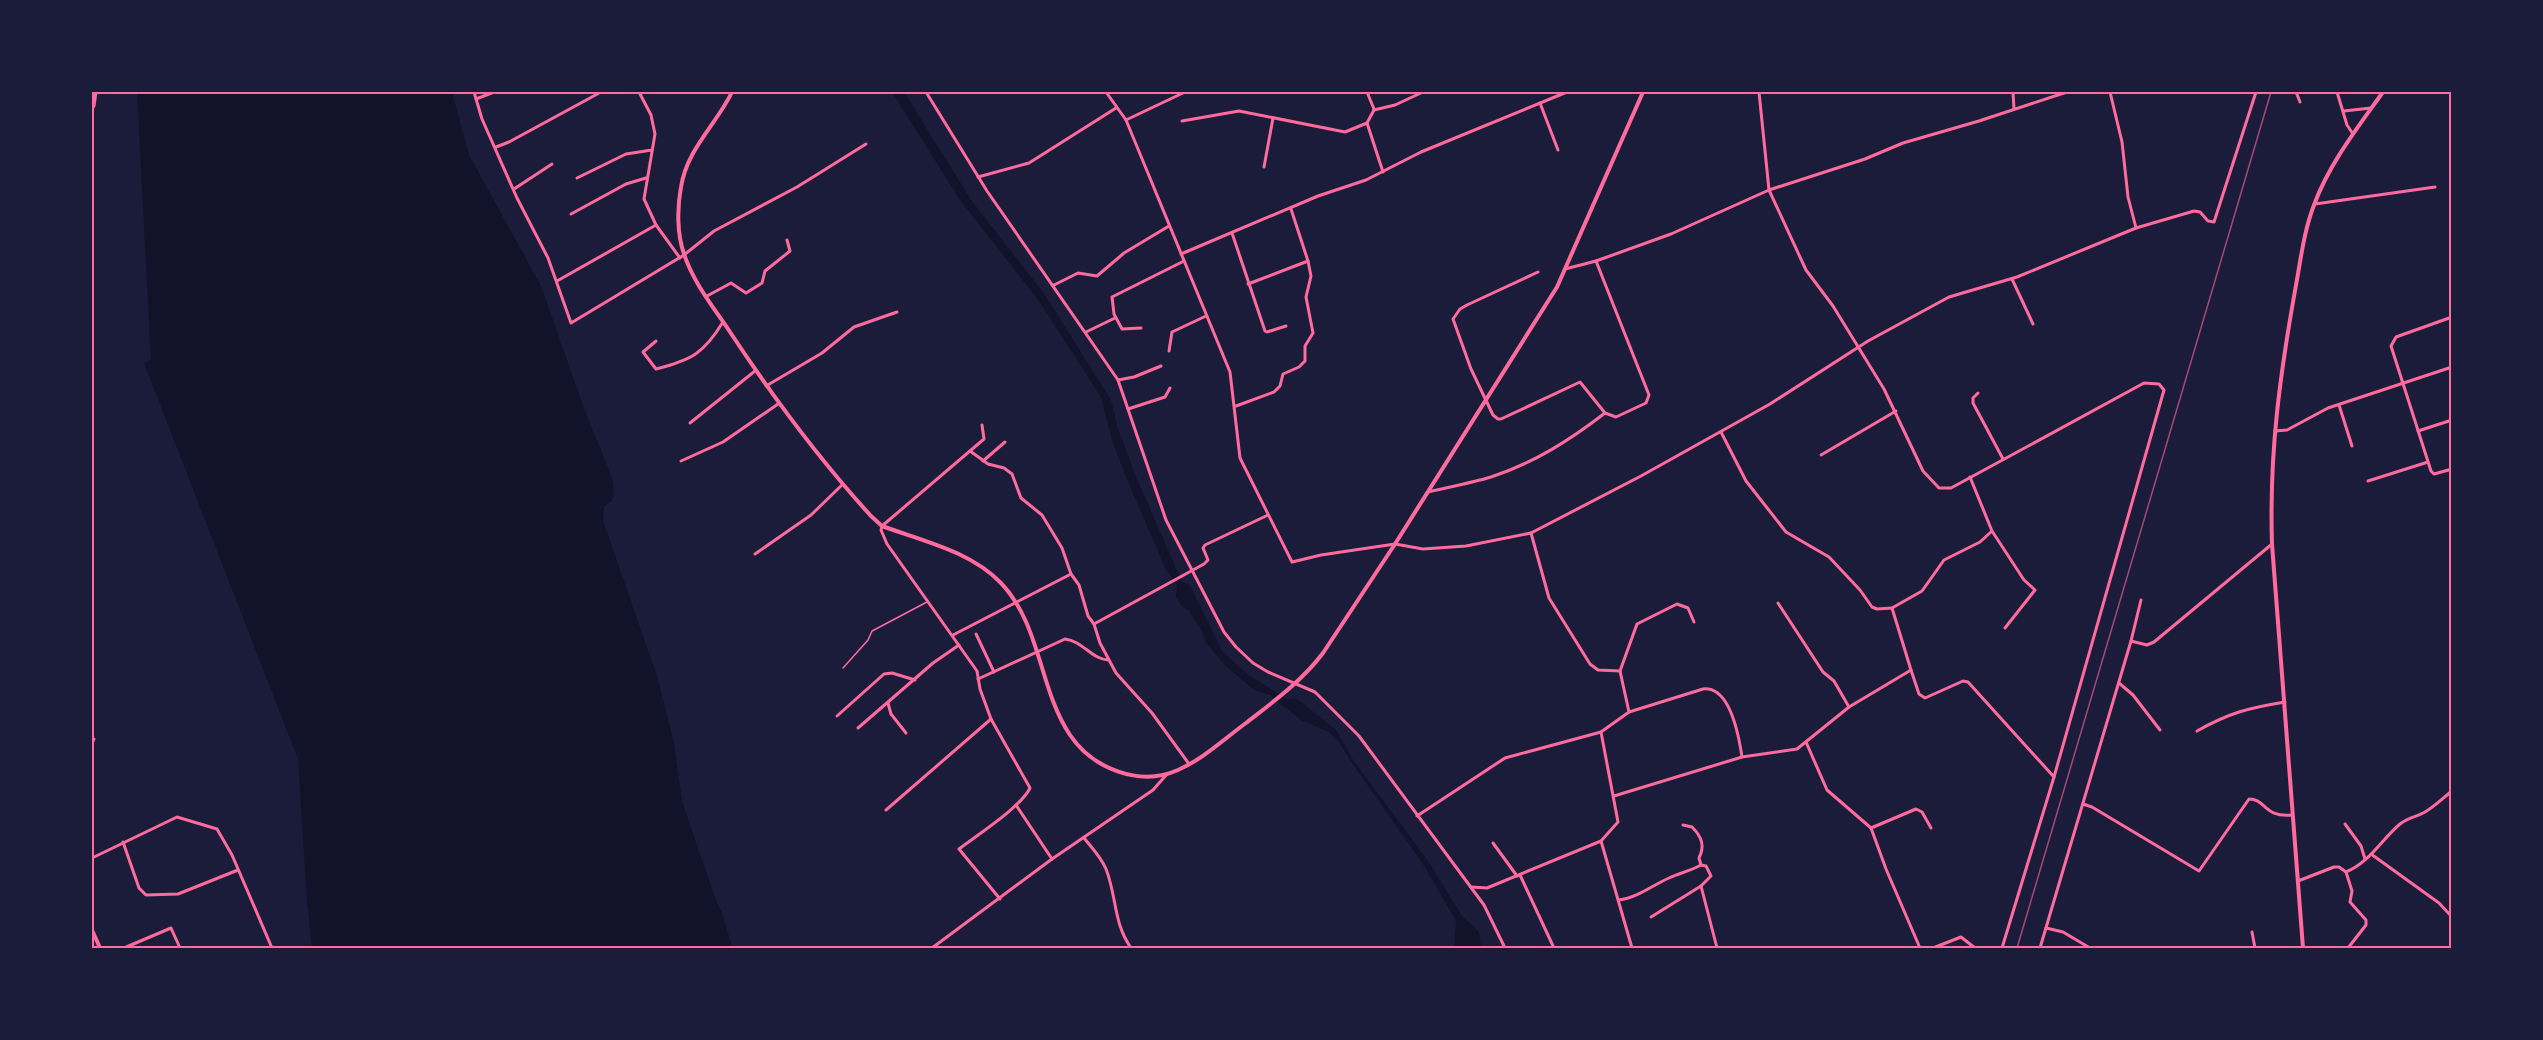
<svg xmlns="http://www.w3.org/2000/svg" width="2543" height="1040" font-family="'Roboto Condensed',sans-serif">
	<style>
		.water { fill: #12122b }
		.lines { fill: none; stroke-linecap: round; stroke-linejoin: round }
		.service { stroke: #ff6b9d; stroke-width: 1.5 }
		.minor { stroke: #ff6b9d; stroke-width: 3 }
		.tertiary { stroke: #ff6b9d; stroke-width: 4 }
		.secondary { stroke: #ff6b9d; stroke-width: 4 }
		.rail { stroke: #a44b75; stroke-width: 1.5 }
		.neatline { fill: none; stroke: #ff6b9d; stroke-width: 2 }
	</style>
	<rect width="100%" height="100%" fill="#1b1b3a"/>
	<g class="water">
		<polygon points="137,92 452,92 469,155 541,286 586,414 612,477 614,494 611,502 604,506 603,521 657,676 674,743 682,801 714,895 723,916 732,948 312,948 307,899 298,759 144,363 151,360"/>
		<polygon points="892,92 904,92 971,200 1045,295 1111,400 1117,426 1134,472 1182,582 1190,585 1222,651 1247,674 1288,700 1296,698 1337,731 1353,760 1428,861 1462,916 1479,932 1481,948 1454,948 1456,921 1423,864 1348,757 1339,742 1329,732 1301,720 1270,695 1254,690 1227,667 1206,643 1202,631 1189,611 1182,606 1176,597 1177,584 1166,570 1126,477 1112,440 1101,397 1039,301 960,200"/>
	</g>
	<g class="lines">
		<polyline class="service" points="843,668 868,640 872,631 927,602"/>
		<g class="minor">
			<polyline points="474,92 482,119 517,198 548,258 571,323 684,255 714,231 797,187 866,144"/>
			<polyline points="639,92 651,115 655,134 644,199 656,225 680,258"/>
			<polyline points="926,92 987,191 1118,380 1166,520 1224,632 1236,647 1253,663 1268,672 1315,692 1359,736 1484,905 1505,948"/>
			<polyline points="1106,92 1126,120 1230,372 1240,458 1292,562 1321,555 1395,544 1423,549 1466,546 1531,533 1641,476 1770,404 1868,341 1949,297 2017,277 2136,228 2194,211 2200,212 2208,221 2214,222 2256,92"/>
			<polyline points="1367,92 1374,109"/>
			<polyline points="1759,92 1769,190 1806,270 1833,306 1884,389 1923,471 1939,488 1951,488 2144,383 2159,384 2164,390 2054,777 2002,948"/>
			<polyline points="2013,92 2014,109"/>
			<polyline points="2110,92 2122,142 2128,197 2136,228"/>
			<polyline points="2296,92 2300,102"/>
			<polyline points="2337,92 2347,125 2353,134"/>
			<polyline points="476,99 494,92"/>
			<polyline points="1540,103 1558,150"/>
			<polyline points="92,109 94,106 96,92"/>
			<polyline points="1374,110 1395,105 1423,92"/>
			<polyline points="2344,111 2371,108"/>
			<polyline points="1126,120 1185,92"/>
			<polyline points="1182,121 1239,111 1345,132 1367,123 1374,110"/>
			<polyline points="1367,123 1383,172"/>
			<polyline points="496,147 509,142 601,92"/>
			<polyline points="1264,167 1273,118"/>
			<polyline points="978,177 1029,163 1116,108"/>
			<polyline points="577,178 626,154 652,150"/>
			<polyline points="514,189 552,164"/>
			<polyline points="2315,204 2435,187"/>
			<polyline points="571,214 626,184 646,178"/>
			<polyline points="1232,233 1265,331 1267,332 1286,326"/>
			<polyline points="1181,254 1318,196 1366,180 1421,152 1567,92"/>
			<polyline points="1565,269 1596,261 1671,234 1769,190 1865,159 1903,143 1979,121 2067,92"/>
			<polyline points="1538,272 1467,305 1460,309 1453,319 1471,369 1493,415 1498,419 1501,419 1580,382 1605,413 1616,417 1646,403 1649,395 1596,261"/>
			<polyline points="2012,279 2033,324"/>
			<polyline points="557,281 656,225"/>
			<polyline points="1248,284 1308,261 1291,209"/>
			<polyline points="1054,285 1078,273 1097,276 1124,253 1169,226"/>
			<polyline points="707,296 731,283 746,293 762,283 765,271 790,251 787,240"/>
			<polyline points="2452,317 2396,337 2391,346 2431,471 2434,474 2452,469"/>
			<polyline points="1141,328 1122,329 1114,314 1112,297 1184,261"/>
			<polyline points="1086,332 1115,318"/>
			<path d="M656 341 643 352 656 369C692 360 704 353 723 322"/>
			<polyline points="1169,351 1172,332 1206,316"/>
			<polyline points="1118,380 1134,377 1161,366"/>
			<polyline points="766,386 822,353 854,327 897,312"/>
			<polyline points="1978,393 1973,398 1973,403 2003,459"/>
			<polyline points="2339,405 2352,446"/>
			<polyline points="1236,406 1274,392 1280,386 1283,374 1299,367 1305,361 1305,346 1313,333 1306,297 1311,276 1308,261"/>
			<polyline points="1128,409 1165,397 1170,388"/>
			<polyline points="690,423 755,371"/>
			<path d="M982 425 984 439 882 526 881 530 887 544 977 671 980 689 991 719 1030 788C1021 807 977 835 959 849L1000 899"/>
			<polyline points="2275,431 2287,430 2328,408 2452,367"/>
			<polyline points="2418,431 2452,420"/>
			<polyline points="1721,432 1746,481 1786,532 1829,557 1860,590 1872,607 1877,609 1892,608"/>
			<polyline points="970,451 988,464 1004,468 1012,474 1021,498 1042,515 1062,548 1071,574 1079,585 1088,616 1094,624 1100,643 1116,673 1152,713 1189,764"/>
			<polyline points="1821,455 1896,411"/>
			<polyline points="681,461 723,442 778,404"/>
			<polyline points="983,461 1005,442"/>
			<polyline points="1970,477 1992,531 2024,580 2035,590 2005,628"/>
			<polyline points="2368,481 2428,462"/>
			<path d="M1428 492C1449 487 1471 483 1491 477 1534 463 1570 440 1605 413"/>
			<polyline points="755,554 811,515 843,484"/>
			<polyline points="1778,603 1823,672 1834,681 1849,707"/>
			<polyline points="1094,624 1204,564 1208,560 1203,548 1205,545 1268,515"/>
			<polyline points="976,634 994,672"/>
			<polyline points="953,635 1071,574"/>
			<polyline points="2131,641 2141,600"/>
			<polyline points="1911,670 1892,608 1922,591 1944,560 1980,542 1992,531"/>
			<polyline points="1620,671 1637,624 1677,604 1688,608 1694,622"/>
			<path d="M978 679 1065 639C1083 641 1091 659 1108 660"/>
			<polyline points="2119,683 2133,695 2160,730"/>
			<polyline points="888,703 891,714 906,733"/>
			<path d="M1629 712 1703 689C1730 686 1739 737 1742 757"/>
			<polyline points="837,716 884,674 892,673 915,680"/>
			<polyline points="858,728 933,663 959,645"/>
			<path d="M2197 731C2229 713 2248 708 2285 702"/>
			<polyline points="1806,742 1827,790 1871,828 1916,809 1922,812 1931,828"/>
			<polyline points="92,743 94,739"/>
			<polyline points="1614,796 1742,757 1797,749 1849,707 1911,670 1919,694 1925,698 1963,681 1968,682 2054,777"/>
			<path d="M2083 804 2092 807 2199 871 2249 799C2266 799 2264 818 2292 815"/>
			<polyline points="1016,805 1052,859 1153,790 1167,774"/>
			<polyline points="886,810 991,719"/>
			<polyline points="1417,816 1505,758 1601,732"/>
			<polyline points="2345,824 2361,846 2365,859"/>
			<path d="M1683 825 1692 827C1702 837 1705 846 1699 858L1701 865"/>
			<polyline points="1871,828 1886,869 1920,948"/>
			<path d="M1084 838C1092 848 1101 857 1106 869 1117 897 1113 922 1131 948"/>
			<polyline points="1601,841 1632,948"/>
			<polyline points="123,842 139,888 146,895 178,894 238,870"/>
			<polyline points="1493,843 1517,876"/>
			<polyline points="2371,854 2439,903 2452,917"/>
			<polyline points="92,858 177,817 217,829 232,855 272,948"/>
			<polyline points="2346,872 2352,891 2350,902 2366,920 2366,925 2348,948"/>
			<polyline points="1520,875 1554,948"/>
			<path d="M2298 881 2334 867H2339L2346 872C2369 863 2382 839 2400 824 2408 817 2417 817 2425 812 2434 807 2443 798 2452 791"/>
			<polyline points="1471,887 1487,888 1601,841 1618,822 1601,732 1629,712 1620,671 1598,670 1590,664 1549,598 1531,533"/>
			<path d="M1619 900C1637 898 1653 885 1669 878 1680 873 1690 871 1701 865L1706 866 1711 876 1701 886 1717 948"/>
			<polyline points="1651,917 1701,886"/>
			<polyline points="2046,928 2063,932 2090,948"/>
			<polyline points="2252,932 2255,948"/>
			<polyline points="124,948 171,928 180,948"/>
			<polyline points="932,948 1052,859"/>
			<polyline points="1933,948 1961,937 1975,948"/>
			<polyline points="2040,948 2131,641 2147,645 2154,642 2272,544"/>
		</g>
		<path class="tertiary" d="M732 92C716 125 687 149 681 187 677 208 677 234 684 254 693 282 714 308 730 332 773 397 818 458 871 516L882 526C923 541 970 551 1001 583 1041 625 1039 689 1070 735 1093 769 1140 787 1178 770 1203 759 1224 739 1246 723 1273 702 1302 681 1323 653L1395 544 1557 287 1643 92"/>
		<g class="secondary">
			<polyline points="92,930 100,948"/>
			<path d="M2303 948 2272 544C2269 453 2280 374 2296 285 2301 258 2304 231 2314 205 2329 164 2358 127 2383 92"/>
		</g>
		<polyline class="rail" points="2017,948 2271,92"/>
	</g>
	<rect width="2543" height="1040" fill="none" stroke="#1b1b3a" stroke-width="186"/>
	<rect x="93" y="93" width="2357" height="854" class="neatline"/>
</svg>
